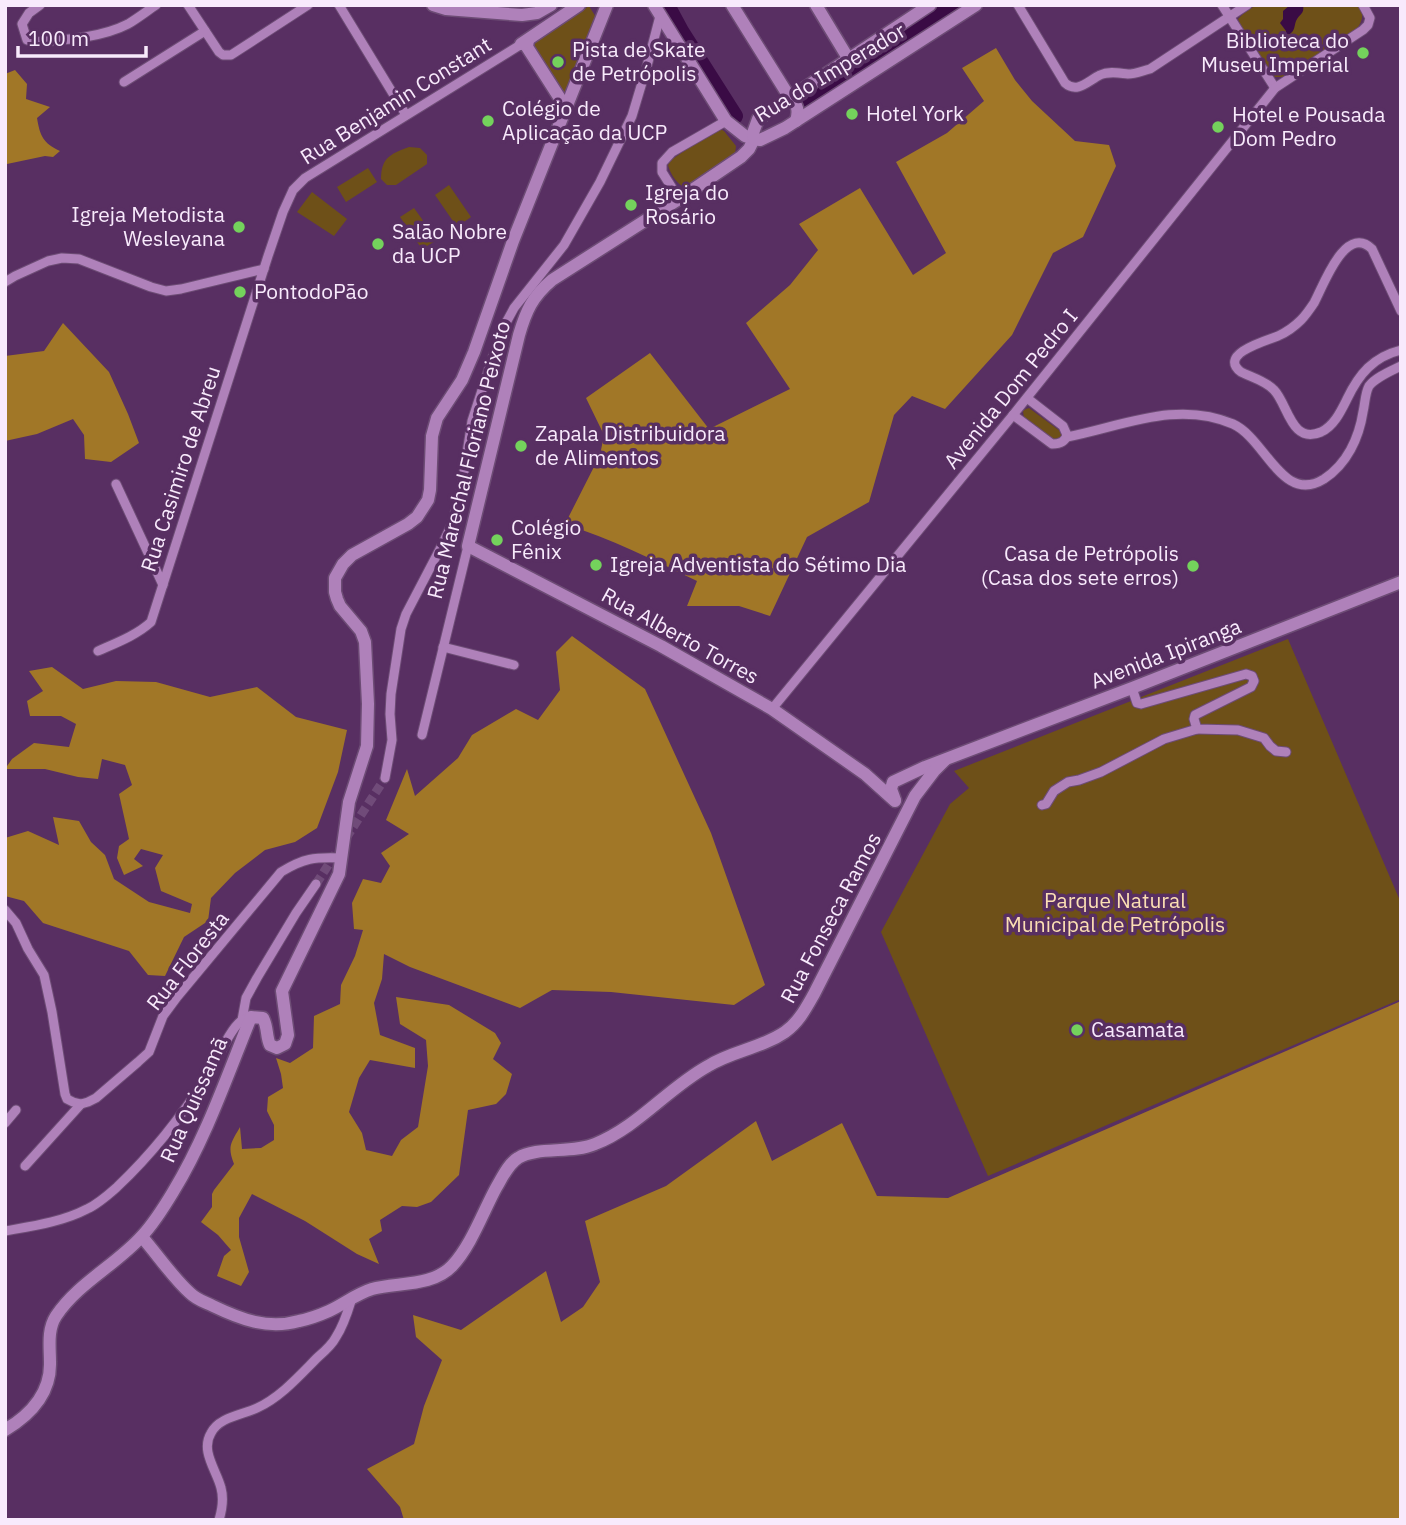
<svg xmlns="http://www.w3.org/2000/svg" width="1406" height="1525" font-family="'IBM Plex Sans',sans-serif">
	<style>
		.green { fill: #6e5018 }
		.forest { fill: #a17727 }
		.water { fill: #3a0b45 }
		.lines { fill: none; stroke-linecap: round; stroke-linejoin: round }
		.river { stroke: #3a0b45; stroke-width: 16 }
		.street-tunnel { stroke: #704b79; stroke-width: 9; stroke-dasharray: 9 4.5; stroke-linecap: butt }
		.street-casing { stroke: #6d4c75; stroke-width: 11 }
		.secondary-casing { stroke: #6d4c75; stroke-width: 15 }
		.street { stroke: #af81ba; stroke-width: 9 }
		.secondary { stroke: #af81ba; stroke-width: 12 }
		.poi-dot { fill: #74d25c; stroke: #582f62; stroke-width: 2.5 }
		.labels { text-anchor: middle; stroke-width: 7; stroke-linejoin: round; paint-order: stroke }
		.poi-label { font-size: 21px; fill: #f8eafc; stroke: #582f62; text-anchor: start }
		.street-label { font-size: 21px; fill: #f8eafc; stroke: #582f62 }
		.park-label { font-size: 21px; fill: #fbdfb3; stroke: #582f62 }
	</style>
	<rect width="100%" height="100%" fill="#582f62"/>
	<g class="green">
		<path d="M1256 5H1359C1365 15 1362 22 1356 30L1283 77H1275L1241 26 1238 19 1243 14Z"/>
		<polygon points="589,6 597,19 565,101 530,45"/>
		<path d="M718 128 724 131 736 146 735 154 689 186H682C675 181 670 173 668 165L671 160Z"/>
		<path d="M409 147 420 148 427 155V164L396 185H387L381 179C381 158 390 154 409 147Z"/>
		<polygon points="368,168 377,182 346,202 337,187"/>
		<polygon points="449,185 471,217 457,227 435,195"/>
		<polygon points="312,192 347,219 334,236 297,212"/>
		<polygon points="414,208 437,240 422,249 400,217"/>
		<polygon points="1029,408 1060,431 1061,435 1060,439 1055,441 1024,418 1023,411 1026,409"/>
		<polygon points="1288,639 1401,903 1401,999 988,1176 881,932 950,804 969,788 954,771"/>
	</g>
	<g class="forest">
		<path d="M996 48 1015 80 1032 101 1075 141 1109 145 1116 166 1083 237 1053 253 1012 335 945 409 912 396 894 415 869 502 807 537 770 616 739 606H687L697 581C654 560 611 539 565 524L600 455 604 435 586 398 650 353 709 429 790 389 746 323 790 285 818 250 799 224 860 188 913 275 946 253 896 162 947 133 984 101 962 68Z"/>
		<path d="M15 70 27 84 26 99 50 107 37 118C40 136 43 143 60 151L53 157 45 156 7 164 5 169V74Z"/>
		<polygon points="63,323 109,372 128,414 139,443 111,462 85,459 84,435 73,419 37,434 5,441 5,356 44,351"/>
		<path d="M572 636 645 689 711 833 765 985 734 1005 611 992 552 990 520 1008 410 967 384 954 382 979 374 1003 380 1035 415 1048V1068L370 1060 359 1078 349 1112 362 1133 366 1150 392 1156 401 1140 418 1127 428 1066 426 1040 400 1024 396 997 449 1005 495 1033 501 1043 493 1059 512 1074 506 1094 496 1104 468 1110 459 1175 431 1202 417 1207 402 1206 380 1220 382 1231 369 1239 379 1264 357 1254 305 1221 252 1194 239 1218V1237L249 1272 241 1286 217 1276 224 1256 231 1250 218 1235 201 1222 212 1207V1194L214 1190 234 1164C227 1146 231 1143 240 1127L242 1149 261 1148 274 1140V1125L267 1111 268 1097 283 1088 281 1074 276 1058 290 1063 313 1048 314 1016 340 1004 341 985 355 956 363 930 354 929 352 903 363 879 381 883 390 866 381 853 409 834 386 820 407 769 415 796 458 758 472 735 516 709 538 720 560 690 556 652Z"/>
		<polygon points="52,667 83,689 116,681 156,682 210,697 257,687 296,717 347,730 338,772 317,828 295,842 265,850 235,873 211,898 208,921 184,937 165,976 148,975 129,951 43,923 24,901 5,896 5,838 28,831 59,845 53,817 79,821 91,842 105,855 114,879 149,902 190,913 192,904 161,891 155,868 163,855 141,849 134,859 143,866 124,875 117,858 119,846 129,839 119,794 132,785 125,765 102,759 98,779 78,777 45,769 5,769 12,759 34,743 69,747 76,724 61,716 30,716 27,701 43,691 29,671"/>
		<polygon points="1401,1001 1401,1520 404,1520 400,1507 367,1469 414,1444 424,1406 442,1360 416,1337 413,1315 461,1330 546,1271 561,1322 583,1307 600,1282 585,1221 666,1186 756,1121 772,1161 842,1123 877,1196 948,1198"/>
	</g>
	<path class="water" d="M1290 5H1303C1305 14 1299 14 1296 21 1294 27 1295 30 1290 34H1286V31L1280 23 1283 19V11Z"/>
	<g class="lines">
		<g class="river">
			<polyline points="667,5 681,31 735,116"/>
			<polyline points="806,99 953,5"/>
		</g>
		<g class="street-tunnel">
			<polyline points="346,838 385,778"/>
			<polyline points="316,884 336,853"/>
		</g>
		<defs>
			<g id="street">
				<path d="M40 5 29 13 22 24 27 40 34 42C64 40 101 38 128 24 138 18 147 11 156 5"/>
				<polyline points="188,5 219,52 223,55 231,55 308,5"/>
				<polyline points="339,5 406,115"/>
				<path d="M1018 5 1065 83C1077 94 1088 81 1100 75 1109 71 1118 73 1128 74 1135 74 1142 71 1150 69L1247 5"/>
				<polyline points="1222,5 1275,88"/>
				<polyline points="124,82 205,31"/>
				<polyline points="679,199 662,172 662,163 672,152 726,121"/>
				<polyline points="5,282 15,276 48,261 62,258 79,259 151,287 166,291 181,289 264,269"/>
				<path d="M1401 311 1372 249C1345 223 1323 287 1314 303 1310 309 1306 315 1301 320 1294 327 1287 332 1278 336 1268 340 1217 354 1241 372 1251 377 1266 381 1274 390 1288 404 1291 445 1321 432 1334 426 1341 411 1347 399 1359 374 1373 357 1401 350"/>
				<path d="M1013 415 1052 444C1060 444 1065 442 1067 435L1063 426 1027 398"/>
				<path d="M1067 437C1123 426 1177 400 1233 424 1266 439 1282 505 1324 479 1347 464 1359 438 1363 412 1365 404 1365 393 1369 386 1376 377 1391 371 1401 366"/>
				<polyline points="116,484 163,585"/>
				<polyline points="443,647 514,665"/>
				<path d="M98 651C116 643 137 635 151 622L268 256 283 212 293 190 305 178 520 45"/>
				<polyline points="1132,688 1137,703 1141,704 1246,674 1252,676 1254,681 1251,687 1195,715 1194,719 1197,729 1238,730 1264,738 1270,746 1276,751 1286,752"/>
				<polyline points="772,709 1013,415 1275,88 1363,30 1368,25 1370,18 1363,5"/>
				<polyline points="422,735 468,546"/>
				<polyline points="385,778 392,740 390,714 391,694 401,629 406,614 441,547 452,524 461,491 472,421 501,332 514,308 564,245 600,182 632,116 647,66 660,16"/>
				<polyline points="1042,805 1046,804 1054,791 1068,782 1079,780 1101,772 1164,739 1197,729"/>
				<path d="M5 910 16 923 28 949 44 975 52 1012 65 1094 67 1099 73 1102 81 1104 88 1102 96 1098 138 1062 149 1052 163 1016 177 997 281 872C304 858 314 857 341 858"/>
				<polyline points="242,1020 246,998 257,978 296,913 316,884"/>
				<polyline points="5,1123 16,1110"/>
				<polyline points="25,1166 81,1104"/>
				<path d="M5 1231C33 1226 62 1222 87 1209 98 1204 108 1195 117 1187 152 1154 182 1116 208 1075 217 1061 229 1030 241 1021 242 1020 250 1017 251 1017"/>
				<path d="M219 1520C222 1510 224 1499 221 1488 217 1471 200 1451 211 1433 219 1417 242 1415 257 1408 281 1397 300 1375 318 1357 325 1351 332 1345 336 1337 344 1325 348 1311 352 1298"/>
			</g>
			<g id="secondary">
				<polyline points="433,5 446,9 522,15 537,13 551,5"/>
				<path d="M654 5 726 121 745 136 754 139 749 149 741 157 679 199 552 280C532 297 526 311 519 335L468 546 661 646 772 709 865 774 895 801"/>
				<path d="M732 5 790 98C798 105 799 111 796 121"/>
				<polyline points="816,5 848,58"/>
				<polyline points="930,5 758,119 753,133 754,139 760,140 785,128 976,5"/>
				<polyline points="528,40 527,47 566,108"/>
				<polyline points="521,44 579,5"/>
				<polyline points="895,800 891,789 893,782 925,767 1132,688 1401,582"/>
				<path d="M142 1237C157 1254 173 1278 190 1293 197 1300 205 1302 213 1306 240 1319 268 1330 299 1321 309 1319 320 1315 329 1311 344 1304 356 1294 372 1289 397 1282 432 1287 452 1266 471 1246 483 1212 496 1188 502 1178 508 1164 518 1158 537 1146 572 1154 595 1144 638 1127 668 1088 708 1066 732 1051 762 1048 785 1032 799 1022 806 1008 814 994L915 796 934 771 945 760"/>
				<path d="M5 1430C30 1415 51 1393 50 1362 50 1347 47 1330 56 1316 78 1283 116 1265 142 1236 154 1223 164 1207 173 1192 206 1138 227 1076 251 1017L263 1018C268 1027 266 1037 270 1045L277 1048 285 1044 288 1035 282 991 339 874 349 802 367 746 368 704 365 642 361 631 340 606 337 599 335 592V578L343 564 352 555 408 524 417 517 428 500 430 490 432 436 437 418 462 380 474 352 513 241 607 5"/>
			</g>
		</defs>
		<use href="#street" class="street-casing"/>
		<use href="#secondary" class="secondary-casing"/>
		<use href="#street" class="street"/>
		<use href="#secondary" class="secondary"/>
	</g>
	<g class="poi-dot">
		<circle cx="1363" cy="53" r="7"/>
		<circle cx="558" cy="62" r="7"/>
		<circle cx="852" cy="114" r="7"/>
		<circle cx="488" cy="121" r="7"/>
		<circle cx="1218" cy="127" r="7"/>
		<circle cx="631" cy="205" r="7"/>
		<circle cx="239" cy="227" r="7"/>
		<circle cx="378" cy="244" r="7"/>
		<circle cx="240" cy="292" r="7"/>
		<circle cx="521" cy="446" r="7"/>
		<circle cx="497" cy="540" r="7"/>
		<circle cx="596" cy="565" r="7"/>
		<circle cx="1193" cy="566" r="7"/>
		<circle cx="1077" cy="1030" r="7"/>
	</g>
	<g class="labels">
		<g class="poi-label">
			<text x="1349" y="48" text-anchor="end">Biblioteca do<tspan x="1349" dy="24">Museu Imperial</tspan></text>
			<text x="572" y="57">Pista de Skate<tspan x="572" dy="24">de Petrópolis</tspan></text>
			<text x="502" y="116">Colégio de<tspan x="502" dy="24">Aplicação da UCP</tspan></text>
			<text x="866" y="121">Hotel York</text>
			<text x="1232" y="122">Hotel e Pousada<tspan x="1232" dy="24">Dom Pedro</tspan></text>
			<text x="645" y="200">Igreja do<tspan x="645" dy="24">Rosário</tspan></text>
			<text x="225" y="222" text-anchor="end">Igreja Metodista<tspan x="225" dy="24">Wesleyana</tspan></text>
			<text x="392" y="239">Salão Nobre<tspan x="392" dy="24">da UCP</tspan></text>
			<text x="254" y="299">PontodoPão</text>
			<text x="535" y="441">Zapala Distribuidora<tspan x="535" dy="24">de Alimentos</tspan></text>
			<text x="511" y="535">Colégio<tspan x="511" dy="24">Fênix</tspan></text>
			<text x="1179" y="561" text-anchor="end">Casa de Petrópolis<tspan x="1179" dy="24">(Casa dos sete erros)</tspan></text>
			<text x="610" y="572">Igreja Adventista do Sétimo Dia</text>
			<text x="1091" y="1037">Casamata</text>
		</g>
		<g class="street-label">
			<text transform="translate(830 73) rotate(-31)" y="7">Rua do Imperador</text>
			<text transform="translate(396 101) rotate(-32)" y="7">Rua Benjamin Constant</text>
			<text transform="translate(1011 389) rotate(-51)" y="7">Avenida Dom Pedro I</text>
			<text transform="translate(469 460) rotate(-76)" y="7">Rua Marechal Floriano Peixoto</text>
			<text transform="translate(181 469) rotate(-72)" y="7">Rua Casimiro de Abreu</text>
			<text transform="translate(680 636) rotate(29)" y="7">Rua Alberto Torres</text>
			<text transform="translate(1166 654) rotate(-21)" y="7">Avenida Ipiranga</text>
			<text transform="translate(831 918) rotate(-62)" y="7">Rua Fonseca Ramos</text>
			<text transform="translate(188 961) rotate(-52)" y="7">Rua Floresta</text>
			<text transform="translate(194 1100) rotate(-66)" y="7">Rua Quissamã</text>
		</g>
		<g class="park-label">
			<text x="1115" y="908">Parque Natural<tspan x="1115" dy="24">Municipal de Petrópolis</tspan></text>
		</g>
	</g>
	<rect width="1406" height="1525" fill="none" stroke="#f8eafc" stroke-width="14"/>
	<path d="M18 46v10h128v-10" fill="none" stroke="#f8eafc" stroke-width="3.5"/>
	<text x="28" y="46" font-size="21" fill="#f8eafc" stroke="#582f62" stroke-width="5" paint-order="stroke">100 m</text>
</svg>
